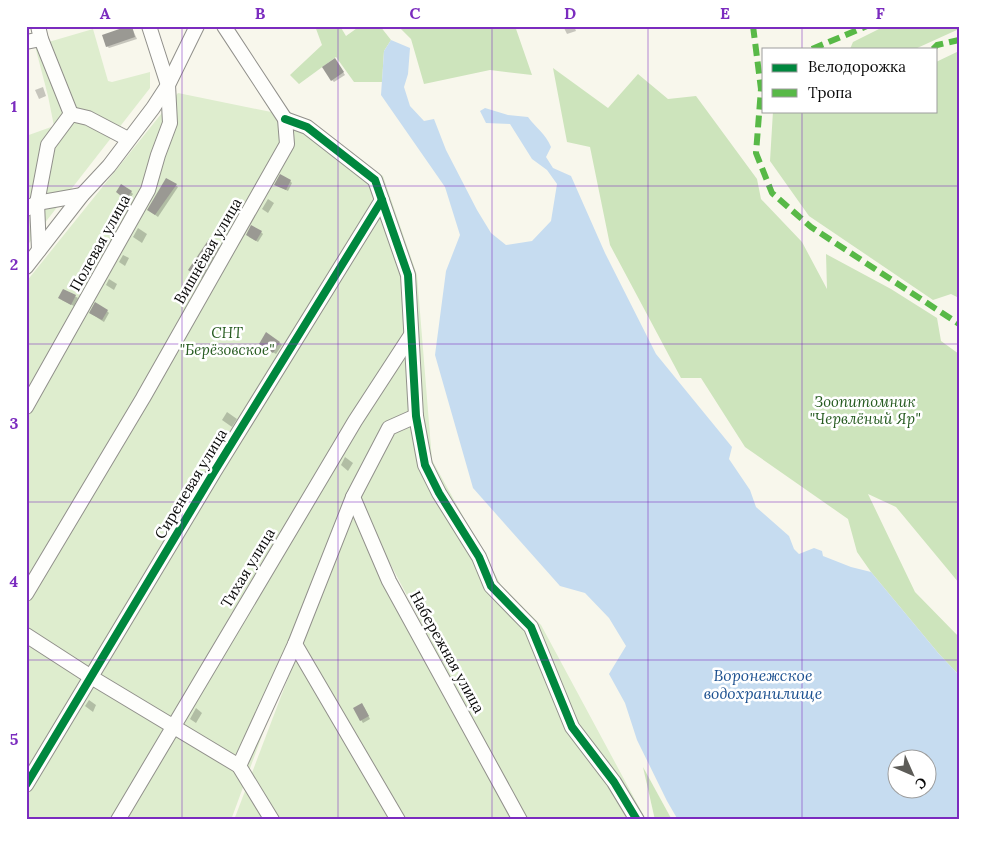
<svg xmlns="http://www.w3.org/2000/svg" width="985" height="846" font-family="Lora,serif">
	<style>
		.green { fill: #deedce }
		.forest { fill: #cde4bc }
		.water { fill: #c6dcf0; fill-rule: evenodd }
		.shadow { fill: #0003 }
		.building { fill: #9a9993 }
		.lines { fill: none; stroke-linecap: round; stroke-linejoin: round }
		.minor-casing { stroke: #91908b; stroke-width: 16 }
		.minor { stroke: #fefefc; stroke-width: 14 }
		.quiet { stroke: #58b947; stroke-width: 6; stroke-dasharray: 12 6; stroke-linecap: butt }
		.cycleway-casing { stroke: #fff; stroke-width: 11 }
		.cycleway { stroke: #00873e; stroke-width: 8 }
		.grid { fill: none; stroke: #7b2cbf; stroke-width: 1; stroke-opacity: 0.55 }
		.labels { text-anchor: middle; stroke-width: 5; stroke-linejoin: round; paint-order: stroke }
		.street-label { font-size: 15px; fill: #090909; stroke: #fff }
		.park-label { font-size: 15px; font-style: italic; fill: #265b20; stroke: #fff }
		.water-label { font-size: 16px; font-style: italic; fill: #1d5190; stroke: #fff }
		.neatline { fill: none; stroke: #7b2cbf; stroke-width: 2 }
		.grid-label { font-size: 16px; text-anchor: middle; font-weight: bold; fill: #7b2cbf }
	</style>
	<rect width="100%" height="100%" fill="#f8f7ec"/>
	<g class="green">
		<polygon points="93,29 108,81 112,82 150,72 150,88 26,247 26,136 54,126 48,96 35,46"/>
		<polygon points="178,93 291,116 383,176 417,275 432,460 501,585 541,625 646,820 525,820 352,491 231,820 26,820 26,282"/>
		<polygon points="353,507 520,820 234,820"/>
	</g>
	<g class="forest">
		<polygon points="315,26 340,26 346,36 360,26 380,26 391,40 384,51 382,82 354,82 336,57 299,84 290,75 322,45"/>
		<polygon points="398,26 515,26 532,75 490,70 424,84 411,39"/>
		<polygon points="885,26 959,26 959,29 915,49 850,49 853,42"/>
		<polygon points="959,51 959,298 951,294 933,300 809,216 770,161 773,111 936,111 936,62"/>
		<polygon points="553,68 608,108 638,74 668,99 696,96 757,179 761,199 802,242 827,289 826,254 891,289 937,318 941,341 959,354 959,583 896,507 868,494 915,592 959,637 959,675 939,654 871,572 857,552 848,519 745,447 701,378 681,378 610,245 590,147 567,142"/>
		<polygon points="643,767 672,820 655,820"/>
	</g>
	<path class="water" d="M391 40 410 48 408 74 404 87 410 106 424 121 434 119 446 150 477 210 491 233 506 245 532 241 551 221 557 184 547 170 532 159 510 124 486 123 480 111 485 108 508 115 528 117C536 128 546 134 551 147L546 157 553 168 571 176 605 253 656 354 732 447 729 459 750 490 756 507 789 536 794 549 799 554 814 548 822 551 823 556 851 567 871 572 939 654 959 675V820H678L667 801 637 740 625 703 609 674 626 646 609 618 585 593 560 586 473 488 435 355 446 271 460 235 445 187 381 95 384 51ZM898 758H928V788H898Z"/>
	<g class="shadow">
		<polygon points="131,26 137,39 109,48 107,46"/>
		<polygon points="563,26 574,26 576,31 567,34"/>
		<polygon points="337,62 345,75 334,82 332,80"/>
		<polygon points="43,87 46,96 39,99 35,90"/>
		<polygon points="167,179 178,187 158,217 151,212"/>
		<polygon points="290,181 292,183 288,191 278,186"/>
		<polygon points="118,192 131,192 133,194 128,201"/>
		<polygon points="268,199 274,203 268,213 262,209"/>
		<polygon points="138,228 147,234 142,243 133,237"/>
		<polygon points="261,232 263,234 258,242 249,237"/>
		<polygon points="209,241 221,248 203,279 192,272"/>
		<polygon points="123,255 129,258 125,266 119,262"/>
		<polygon points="109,279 117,284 114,290 106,285"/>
		<polygon points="64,290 78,298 74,306 62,300"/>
		<polygon points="107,311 109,313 104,322 90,313"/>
		<polygon points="280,343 282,345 276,354 262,345"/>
		<polygon points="227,412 237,419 232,427 222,420"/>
		<polygon points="345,457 353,463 348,471 341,465"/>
		<polygon points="89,700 96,705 93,712 85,706"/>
		<polygon points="364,707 370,719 363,723 361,720"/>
		<polygon points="196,708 202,713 196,723 190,719"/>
	</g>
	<g class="building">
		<polygon points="128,26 132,26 135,37 106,47 102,35"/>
		<polygon points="335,58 344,72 331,81 322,67"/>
		<polygon points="280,174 291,180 286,190 274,185"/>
		<polygon points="166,178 177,184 155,215 147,210"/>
		<polygon points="121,184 132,191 126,200 116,192"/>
		<polygon points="251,225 262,231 256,241 246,235"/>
		<polygon points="209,239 219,245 200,278 188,270"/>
		<polygon points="63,289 76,295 71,305 58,298"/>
		<polygon points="95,302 108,310 102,320 89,313"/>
		<polygon points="266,332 280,342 273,353 259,344"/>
		<polygon points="362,703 369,716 360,721 353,708"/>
	</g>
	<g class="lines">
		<defs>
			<g id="minor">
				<polyline points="38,26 41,39 71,114 48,145 37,203 39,250"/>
				<polyline points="26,42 41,39"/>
				<polyline points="71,114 88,118 128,139"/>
				<polyline points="285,119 307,127 375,180 408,275 416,416 425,465 439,493 479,557 491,586 531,627 572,727 614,782 637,820"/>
				<polyline points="26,209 37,203 82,195"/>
				<polyline points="26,267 82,195 109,166 153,108 168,85 197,26"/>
				<polyline points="26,407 148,190 158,155 170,123 168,85 149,26"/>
				<polyline points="353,497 389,581 520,820"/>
				<polyline points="26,594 143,398 287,144 285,119 224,26"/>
				<polyline points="26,635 91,677 239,766 272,820"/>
				<polyline points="295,644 398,820"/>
				<polyline points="239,766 295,644 353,497 389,428 416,416"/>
				<polyline points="26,785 214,472 382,200"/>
				<polyline points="118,820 355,421 411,335"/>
			</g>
		</defs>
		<use href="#minor" class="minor-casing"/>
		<use href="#minor" class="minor"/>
		<g class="quiet">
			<polyline points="753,26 761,89 756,153 772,193 811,227 959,324"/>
			<polyline points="812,49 867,26"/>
			<polyline points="933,49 937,45 959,40"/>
		</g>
		<defs>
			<g id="cycleway">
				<polyline points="285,119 307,127 375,180 408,275 416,416 425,465 439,493 479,557 491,586 531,627 572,727 614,782 637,820"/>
				<polyline points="26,785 214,472 382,200"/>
			</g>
		</defs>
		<use href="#cycleway" class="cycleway-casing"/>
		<use href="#cycleway" class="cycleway"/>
	</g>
	<path class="grid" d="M182 26V820M338 26V820M492 26V820M648 26V820M802 26V49M802 111V820M26 186H959M26 344H959M26 502H959M26 660H959"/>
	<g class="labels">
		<g class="street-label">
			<text transform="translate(100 243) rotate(-61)" y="5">Полевая улица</text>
			<text transform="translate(208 251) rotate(-60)" y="5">Вишнёвая улица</text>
			<text transform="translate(191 484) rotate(-59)" y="5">Сиреневая улица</text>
			<text transform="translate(248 568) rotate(-59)" y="5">Тихая улица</text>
			<text transform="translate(447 652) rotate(61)" y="5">Набережная улица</text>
		</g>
		<g class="park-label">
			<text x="227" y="338">СНТ<tspan x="227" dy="17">"Берёзовское"</tspan></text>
			<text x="865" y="407">Зоопитомник<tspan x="865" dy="17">"Червлёный Яр"</tspan></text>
		</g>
		<g class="water-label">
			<text x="763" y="681">Воронежское<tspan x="763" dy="18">водохранилище</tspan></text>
		</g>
	</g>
	<rect width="985" height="846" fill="none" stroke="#ffffff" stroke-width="55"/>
	<rect x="762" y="48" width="175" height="65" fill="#ffffff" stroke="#9d9d9d"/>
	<rect x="772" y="64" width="25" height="8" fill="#00873e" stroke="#9d9d9d"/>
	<text x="808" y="72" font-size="15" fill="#090909">Велодорожка</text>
	<rect x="772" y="89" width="25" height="8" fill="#58b947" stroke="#9d9d9d"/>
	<text x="808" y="98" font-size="15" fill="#090909">Тропа</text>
	<g transform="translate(912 774) rotate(135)"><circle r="24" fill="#ffffff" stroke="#9d9d9d"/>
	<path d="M0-4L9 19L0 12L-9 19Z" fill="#5d5c58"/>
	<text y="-8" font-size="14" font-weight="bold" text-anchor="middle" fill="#090909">С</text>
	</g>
	<rect x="28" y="28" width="930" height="790" class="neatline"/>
	<g class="grid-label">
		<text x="105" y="19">A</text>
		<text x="260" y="19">B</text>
		<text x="415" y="19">C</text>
		<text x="570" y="19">D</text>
		<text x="725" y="19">E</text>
		<text x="880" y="19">F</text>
		<text x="14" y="112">1</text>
		<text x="14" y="270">2</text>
		<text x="14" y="429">3</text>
		<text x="14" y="587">4</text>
		<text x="14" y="745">5</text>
	</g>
</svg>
